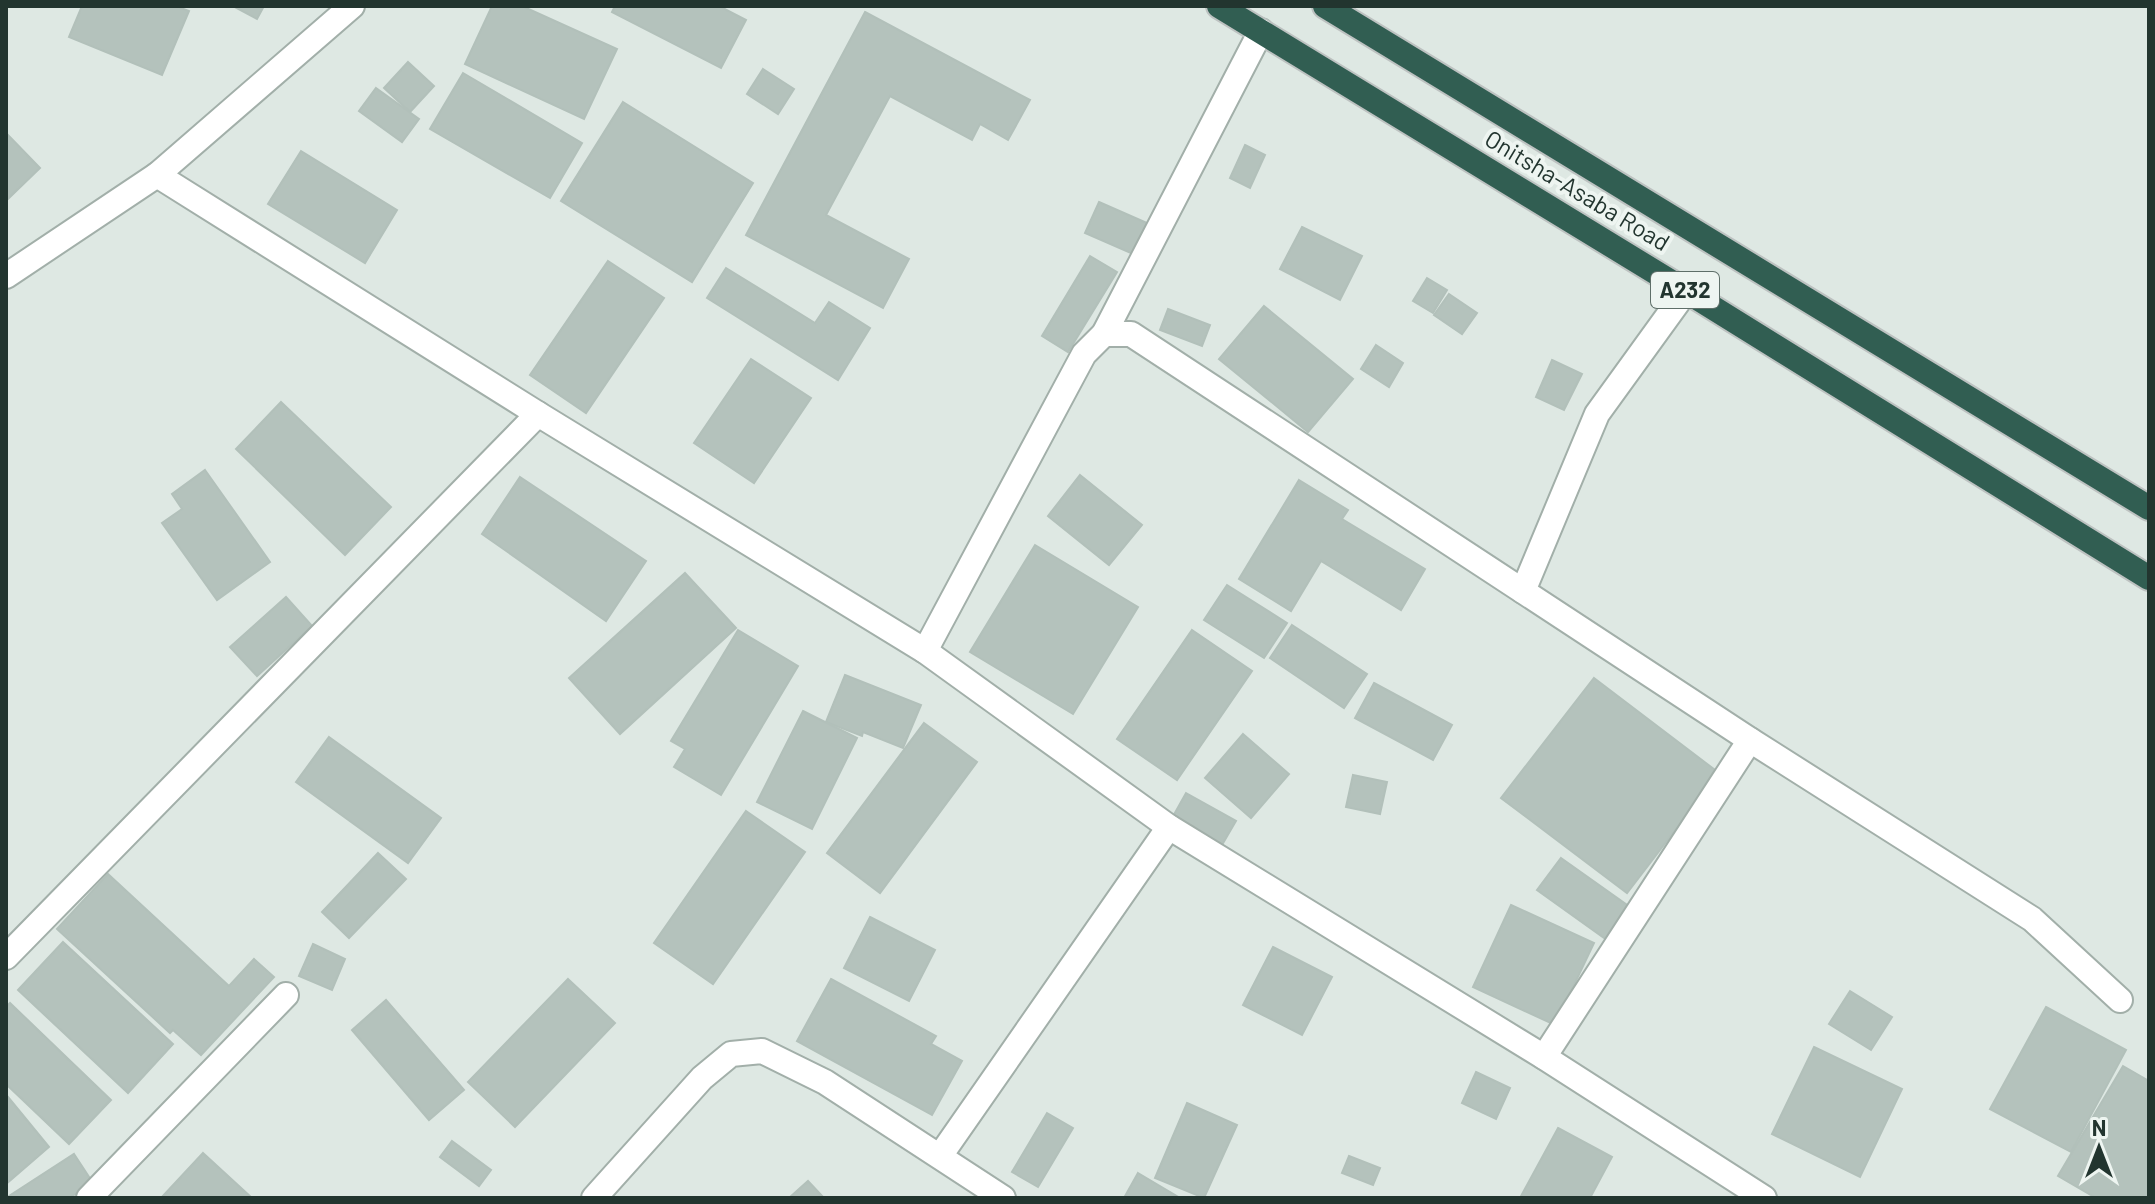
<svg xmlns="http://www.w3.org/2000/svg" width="2155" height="1204" font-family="Barlow,sans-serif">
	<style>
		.building { fill: #b4c2bc; stroke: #b2c0ba; stroke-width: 2 }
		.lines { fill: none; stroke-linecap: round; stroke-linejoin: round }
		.minor-casing { stroke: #a2afa9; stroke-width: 28 }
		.highway-casing { stroke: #bdc2c1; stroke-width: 28 }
		.minor { stroke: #fff; stroke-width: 24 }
		.highway { stroke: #315e52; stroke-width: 24 }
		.labels { text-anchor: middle; stroke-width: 8; stroke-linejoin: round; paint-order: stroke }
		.shield { fill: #eef5f1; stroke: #5f6f69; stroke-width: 2 }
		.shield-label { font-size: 22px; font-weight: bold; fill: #22352f }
		.street-label { font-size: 24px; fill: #22352f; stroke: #eef5f1 }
	</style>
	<rect width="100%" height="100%" fill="#dee8e3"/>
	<g class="building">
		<polygon points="82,6 176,6 189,11 162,75 69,37"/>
		<polygon points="233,6 264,6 257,19"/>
		<polygon points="492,6 522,6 617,49 584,119 465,64"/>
		<polygon points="615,6 719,6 746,20 721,68 612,12"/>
		<polygon points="865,12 1030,100 1008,140 980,124 972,140 890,96 826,215 909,259 883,308 746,235"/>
		<polygon points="408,62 434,86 410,112 384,88"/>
		<polygon points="763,69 794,89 778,114 747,94"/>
		<polygon points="463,73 582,143 550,198 430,129"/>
		<polygon points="376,88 419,119 402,142 359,111"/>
		<polygon points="623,102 753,183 692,282 561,201"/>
		<polygon points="6,133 40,168 6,201"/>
		<polygon points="1245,145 1265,155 1250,188 1230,178"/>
		<polygon points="301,151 397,210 365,263 268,204"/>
		<polygon points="1099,202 1147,223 1133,254 1085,233"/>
		<polygon points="1302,227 1362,256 1340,300 1280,269"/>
		<polygon points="1090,256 1117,272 1068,352 1042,336"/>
		<polygon points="608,261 664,298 586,413 530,375"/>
		<polygon points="726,268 815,323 829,302 870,328 838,380 707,298"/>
		<polygon points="1427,278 1447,290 1433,313 1413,301"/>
		<polygon points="1449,294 1477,313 1462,334 1434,315"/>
		<polygon points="1264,306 1353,379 1308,432 1219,359"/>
		<polygon points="1168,309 1210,325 1202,346 1160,330"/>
		<polygon points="1376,345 1403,363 1389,387 1361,369"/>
		<polygon points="751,359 811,398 754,483 694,443"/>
		<polygon points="1552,360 1582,374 1564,410 1536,397"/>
		<polygon points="281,402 391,507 345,555 236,449"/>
		<polygon points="205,470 270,562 217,600 162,523 182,509 172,494"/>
		<polygon points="1080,475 1142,525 1109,565 1048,516"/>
		<polygon points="520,477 646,561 606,621 482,534"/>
		<polygon points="1299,480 1348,510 1342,519 1425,569 1401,610 1321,561 1291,611 1239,579"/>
		<polygon points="1035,545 1138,607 1073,714 970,652"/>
		<polygon points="685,573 736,628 620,734 569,678"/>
		<polygon points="1227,585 1287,623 1264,658 1204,620"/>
		<polygon points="286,597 312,626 257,676 230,647"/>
		<polygon points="1292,625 1367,674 1344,708 1270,658"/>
		<polygon points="738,630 798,666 721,795 674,767 685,749 671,741"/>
		<polygon points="1192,630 1252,671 1177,780 1117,739"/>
		<polygon points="845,675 921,705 903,748 863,732 862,736 826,722"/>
		<polygon points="1594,678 1719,773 1627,893 1501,798"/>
		<polygon points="1374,683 1452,725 1433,760 1355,718"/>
		<polygon points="803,711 857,738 812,829 757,802"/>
		<polygon points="924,723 977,762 880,893 827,853"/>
		<polygon points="1243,734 1289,774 1251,818 1205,778"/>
		<polygon points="329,737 441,818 408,863 296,782"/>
		<polygon points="1353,775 1387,782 1380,814 1346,807"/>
		<polygon points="1186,793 1236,821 1222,845 1172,818"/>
		<polygon points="746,811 805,852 713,984 654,943"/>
		<polygon points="378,853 406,879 349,938 322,912"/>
		<polygon points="1561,858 1630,907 1607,940 1537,890"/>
		<polygon points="108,874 229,986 254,959 274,977 201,1055 173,1030 170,1033 57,929"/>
		<polygon points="1511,905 1594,943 1555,1025 1473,987"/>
		<polygon points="870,917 935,950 909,1001 844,968"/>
		<polygon points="63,942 173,1044 128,1093 18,990"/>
		<polygon points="313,944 345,959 332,990 299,976"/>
		<polygon points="1273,947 1332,977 1302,1035 1243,1005"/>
		<polygon points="568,979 615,1023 515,1127 468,1082"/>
		<polygon points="831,979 936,1036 931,1044 962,1061 932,1115 797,1041"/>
		<polygon points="1850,991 1892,1017 1871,1050 1829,1024"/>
		<polygon points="386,1000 464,1090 429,1120 352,1030"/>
		<polygon points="10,1003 111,1100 69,1144 6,1084 6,1007"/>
		<polygon points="2046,1007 2126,1050 2071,1152 1990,1109"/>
		<polygon points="1814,1047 1902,1089 1860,1177 1772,1134"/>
		<polygon points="2123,1066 2149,1081 2149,1198 2096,1198 2058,1176"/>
		<polygon points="1476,1072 1510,1088 1496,1119 1462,1103"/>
		<polygon points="8,1097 49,1147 6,1184 6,1099"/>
		<polygon points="1187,1103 1237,1125 1204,1198 1155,1178"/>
		<polygon points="1047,1113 1073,1128 1038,1187 1012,1172"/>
		<polygon points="1558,1128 1612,1157 1590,1198 1520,1198"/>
		<polygon points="452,1141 491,1170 479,1186 440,1157"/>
		<polygon points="203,1153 252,1198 161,1198"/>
		<polygon points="74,1154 93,1183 69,1198 6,1198"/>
		<polygon points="1349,1156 1380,1168 1373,1185 1342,1173"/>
		<polygon points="1138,1173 1180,1198 1124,1198"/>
		<polygon points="808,1181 824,1198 789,1198"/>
	</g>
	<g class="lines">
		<defs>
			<g id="minor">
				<polyline points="157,175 538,414 925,651 1169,827 1544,1057 1764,1198"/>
				<polyline points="6,276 157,175 352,6"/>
				<polyline points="1104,334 1131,334 1750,740 2032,919 2120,1000"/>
				<polyline points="1523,591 1597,414 1686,291"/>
				<polyline points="925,651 1084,354 1104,334 1261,31"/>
				<polyline points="6,957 538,414"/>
				<polyline points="1544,1057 1750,740"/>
				<polyline points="940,1156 1169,827"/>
				<polyline points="89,1198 286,995"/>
				<polyline points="594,1198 702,1078 731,1054 762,1051 825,1082 1003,1198"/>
			</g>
			<g id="highway">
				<polyline points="1219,6 1686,291 2149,578"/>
				<polyline points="1325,6 2149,508"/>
			</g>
		</defs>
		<use href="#minor" class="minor-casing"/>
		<use href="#highway" class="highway-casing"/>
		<use href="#minor" class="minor"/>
		<use href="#highway" class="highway"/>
	</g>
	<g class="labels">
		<rect class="shield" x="1651" y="272" width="68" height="36" rx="6"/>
		<g class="shield-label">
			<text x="1685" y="298">A232</text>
		</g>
		<g class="street-label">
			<text transform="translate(1577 191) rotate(31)" y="8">Onitsha-Asaba Road</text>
		</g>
	</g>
	<rect width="2155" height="1204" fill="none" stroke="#22352f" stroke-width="16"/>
	<g transform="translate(2099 1148)" stroke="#eef5f1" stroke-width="6" paint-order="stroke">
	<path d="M0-6L14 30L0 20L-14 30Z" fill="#22352f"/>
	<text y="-12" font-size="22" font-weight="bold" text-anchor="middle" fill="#22352f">N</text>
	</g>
</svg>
